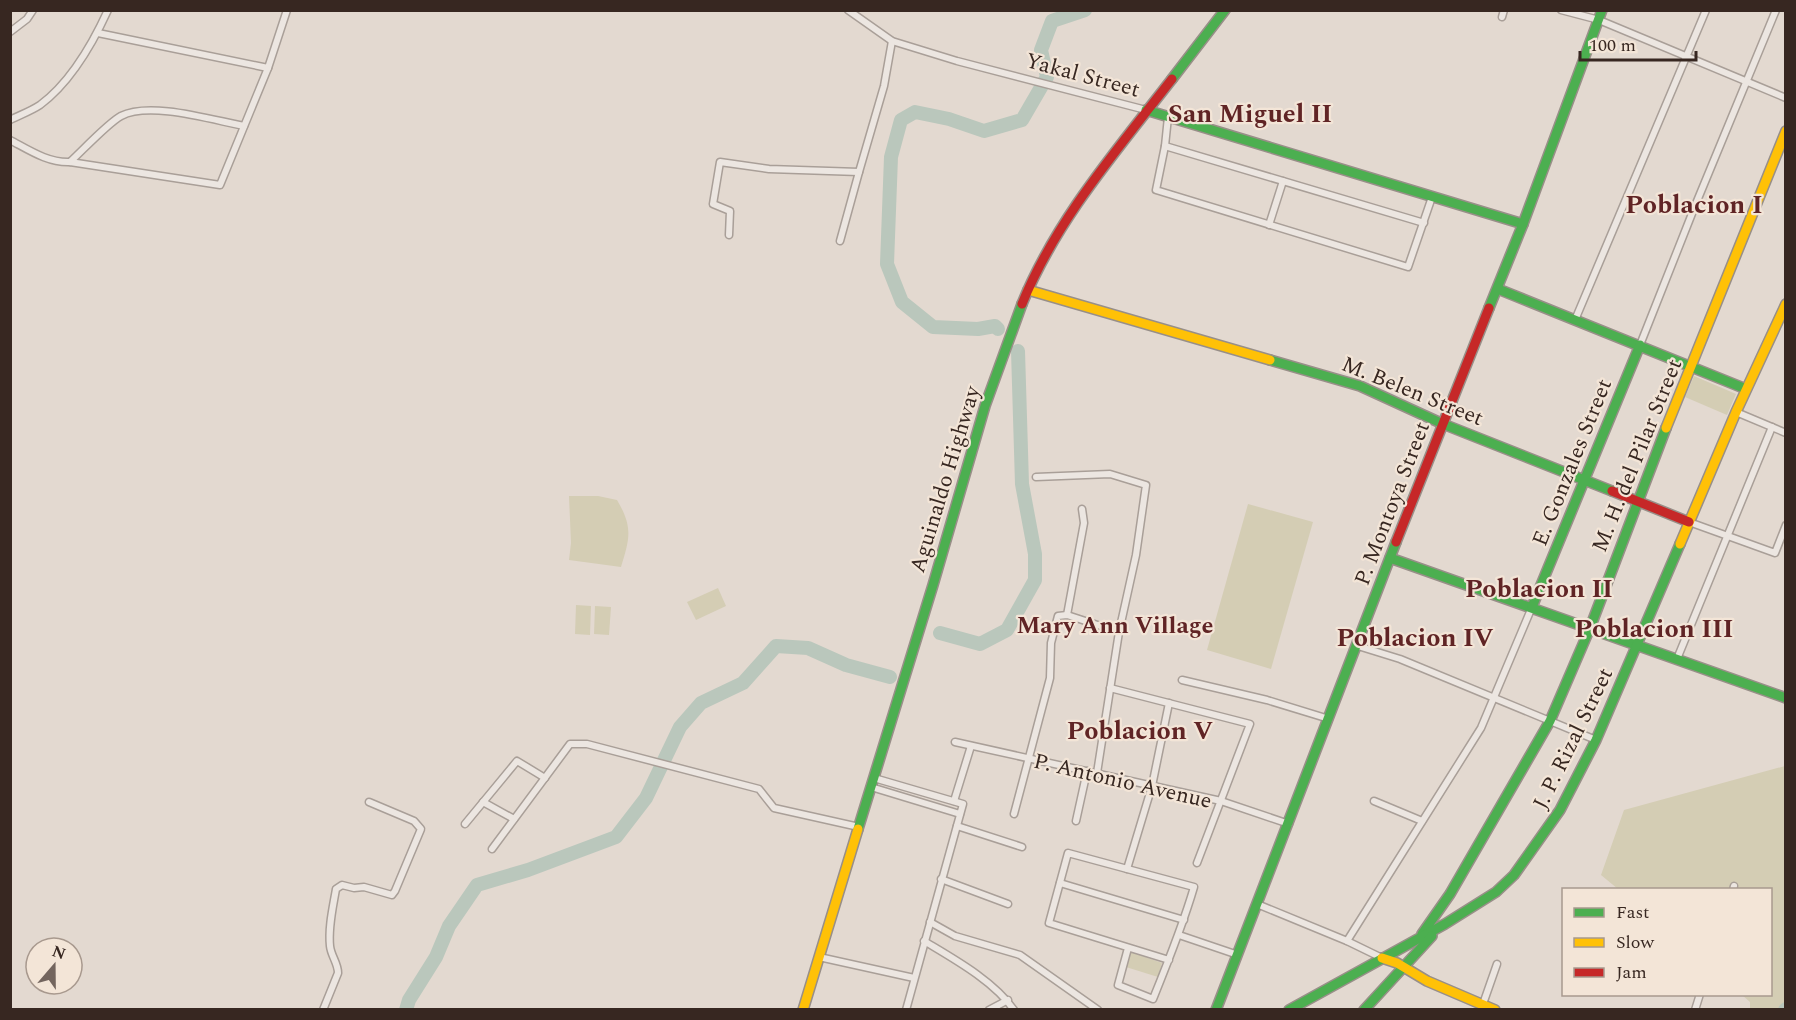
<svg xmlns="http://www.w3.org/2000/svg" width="1796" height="1020" font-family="Spectral,serif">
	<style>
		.green { fill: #d4cdb4 }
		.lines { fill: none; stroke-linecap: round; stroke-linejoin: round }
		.river { stroke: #bac7bc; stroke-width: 14 }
		.street-casing { stroke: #a99f98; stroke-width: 9 }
		.fast-casing { stroke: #988f88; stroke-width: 12 }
		.slow-casing { stroke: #988f88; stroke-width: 12 }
		.jam-casing { stroke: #988f88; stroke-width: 12 }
		.street { stroke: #ece6e1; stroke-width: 6 }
		.fast { stroke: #4caf50; stroke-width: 9 }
		.slow { stroke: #ffc107; stroke-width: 9 }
		.jam { stroke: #c62828; stroke-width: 9 }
		.labels { text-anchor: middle; stroke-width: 4.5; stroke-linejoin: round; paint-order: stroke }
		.street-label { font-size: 22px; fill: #372721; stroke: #f3e5d7 }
		.neighbourhood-label { font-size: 24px; font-weight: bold; fill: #602425; stroke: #f3e5d7 }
		.quarter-label { font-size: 26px; font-weight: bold; fill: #602425; stroke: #f3e5d7 }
	</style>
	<rect width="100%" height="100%" fill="#e3d9d0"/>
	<g class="green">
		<polygon points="1694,376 1736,394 1727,415 1685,397"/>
		<path d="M569 496H598L617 500C633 527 630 538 621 567L569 560 571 543Z"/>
		<polygon points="1248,504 1313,522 1271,669 1207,650"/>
		<polygon points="718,588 726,606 696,620 687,602"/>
		<polygon points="576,605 591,606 590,635 575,634"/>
		<polygon points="595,606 611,607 609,635 594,634"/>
		<polygon points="1785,766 1785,1009 1750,1009 1750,1002 1742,995 1770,994 1770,890 1618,889 1601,875 1624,810"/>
		<polygon points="1131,952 1162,963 1158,977 1126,967"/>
	</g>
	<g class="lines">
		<g class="river">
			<polyline points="998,329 995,326 978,329 933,327 902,302 887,264 891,157 901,120 915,112 949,119 984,131 1022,120 1047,77 1041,50 1052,21 1085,10"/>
			<polyline points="940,633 980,644 1007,630 1035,580 1035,554 1022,484 1018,351"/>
			<polyline points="406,1010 409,1000 436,957 449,926 477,885 528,870 616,837 646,798 680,727 701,703 743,683 776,646 808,648 846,665 890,677"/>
			<polyline points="1785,1010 1786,1009"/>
		</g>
		<defs>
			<g id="street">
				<polyline points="848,10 892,41 957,61 1146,110"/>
				<polyline points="1561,10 1599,20 1786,98"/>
				<polyline points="1502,17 1504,10"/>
				<polyline points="10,32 27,19 33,10"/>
				<polyline points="98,33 268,68"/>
				<polyline points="1168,117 1165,146 1156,190 1408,267 1432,197"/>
				<path d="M10 120C20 115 31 111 40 105 71 82 92 45 108 10"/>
				<path d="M10 140C29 150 48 163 70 162L220 185 268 68 287 10"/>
				<polyline points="1165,146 1424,223"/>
				<path d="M70 162C82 151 108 123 121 116 150 101 212 120 244 126"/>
				<polyline points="1269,225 1283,181"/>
				<polyline points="729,235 730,211 713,204 720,162 769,169 859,172 884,86 892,41"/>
				<polyline points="840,241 859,172"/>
				<polyline points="1575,320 1706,10"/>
				<polyline points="1640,345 1695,206 1776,10"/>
				<polyline points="1736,412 1786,433"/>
				<polyline points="1036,477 1110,474 1146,485 1136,555 1119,632 1097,773"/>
				<polyline points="1689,522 1775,553 1786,525"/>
				<polyline points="1067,615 1084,523 1082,509"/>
				<polyline points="1358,646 1400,659 1596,740"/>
				<polyline points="1677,659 1772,427"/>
				<polyline points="1182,680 1267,700 1329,719"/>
				<polyline points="1110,688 1250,724 1197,863"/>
				<polyline points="955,742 1221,801 1289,824"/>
				<polyline points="874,778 963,804 906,1010"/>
				<polyline points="871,787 960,814"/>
				<polyline points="954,801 971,746"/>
				<polyline points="1374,801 1422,821"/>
				<polyline points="483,802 514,819"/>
				<polyline points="1014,814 1050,678 1051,643 1058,616 1067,615 1119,632"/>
				<polyline points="1076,821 1087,771"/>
				<polyline points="465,824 517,761 545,778"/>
				<polyline points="957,826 1022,847"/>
				<polyline points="492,849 570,744 587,744 759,789 774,808 859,827"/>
				<polyline points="1127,869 1152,786 1169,703"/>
				<polyline points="941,879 1008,904"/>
				<polyline points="1060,883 1184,920"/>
				<polyline points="1733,890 1734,886"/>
				<polyline points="1257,904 1347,941 1382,958"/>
				<polyline points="930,922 955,936 1020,955 1098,1010"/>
				<polyline points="1179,935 1238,955"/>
				<path d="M924 941C954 959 994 981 1014 1010"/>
				<polyline points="1347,941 1481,728 1532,607"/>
				<path d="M1128 948 1118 985 1153 999C1168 962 1183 925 1194 887L1068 853 1049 923 1169 960"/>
				<polyline points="819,957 914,978"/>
				<polyline points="1483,1004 1497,964"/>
				<path d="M323 1010 338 973C338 963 331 956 330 946 328 927 333 907 336 889L342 885 354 888 364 887 392 895 395 891 421 829 414 821 369 802"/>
				<polyline points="989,1010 1008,1000"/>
				<polyline points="1695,1010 1700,994"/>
			</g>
			<g id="fast">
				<polyline points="1172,79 1225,10"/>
				<polyline points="1146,110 1523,224"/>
				<polyline points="1498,289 1746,389"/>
				<polyline points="1489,308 1523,224 1602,10"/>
				<polyline points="1270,360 1360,386 1443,424 1612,491"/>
				<polyline points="1390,558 1786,698"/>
				<polyline points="1532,607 1640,345"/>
				<polyline points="858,829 933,585 985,406 1022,304"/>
				<polyline points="1422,934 1450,894 1550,721 1590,628 1666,428"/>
				<polyline points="1216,1010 1396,542"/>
				<polyline points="1289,1010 1445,924 1496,892 1514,875 1560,810 1596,740 1680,544"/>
				<polyline points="1364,1010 1432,936"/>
			</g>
			<g id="slow">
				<polyline points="1028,290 1270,360"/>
				<polyline points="1666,428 1786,131"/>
				<polyline points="1680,544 1736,412 1786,304"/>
				<polyline points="1382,958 1397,963 1427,981 1495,1010"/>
				<polyline points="803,1010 858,829"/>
			</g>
			<g id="jam">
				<path d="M1022 304C1056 220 1117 150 1172 79"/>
				<polyline points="1612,491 1689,522"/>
				<polyline points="1396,542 1489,308"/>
			</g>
		</defs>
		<use href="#street" class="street-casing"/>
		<use href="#fast" class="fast-casing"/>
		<use href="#slow" class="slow-casing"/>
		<use href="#jam" class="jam-casing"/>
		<use href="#street" class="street"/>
		<use href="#fast" class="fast"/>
		<use href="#slow" class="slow"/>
		<use href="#jam" class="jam"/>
	</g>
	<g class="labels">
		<g class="street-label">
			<text transform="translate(1083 74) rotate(15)" y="8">Yakal Street</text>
			<text transform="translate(1413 390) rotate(22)" y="8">M. Belen Street</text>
			<text transform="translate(1636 455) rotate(-68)" y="8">M. H. del Pilar Street</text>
			<text transform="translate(1571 462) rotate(-68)" y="8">E. Gonzales Street</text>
			<text transform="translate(944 479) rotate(-73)" y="8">Aguinaldo Highway</text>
			<text transform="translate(1391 503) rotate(-69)" y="8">P. Montoya Street</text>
			<text transform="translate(1572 738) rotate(-64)" y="8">J. P. Rizal Street</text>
			<text transform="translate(1123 780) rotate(13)" y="8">P. Antonio Avenue</text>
		</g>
		<g class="neighbourhood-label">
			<text x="1115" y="633">Mary Ann Village</text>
		</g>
		<g class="quarter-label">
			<text x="1250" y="122">San Miguel II</text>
			<text x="1694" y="213">Poblacion I</text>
			<text x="1539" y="597">Poblacion II</text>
			<text x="1654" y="637">Poblacion III</text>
			<text x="1415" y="646">Poblacion IV</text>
			<text x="1140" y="739">Poblacion V</text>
		</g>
	</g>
	<rect width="1796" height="1020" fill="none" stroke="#372721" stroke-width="24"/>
	<rect x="1562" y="888" width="210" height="108" fill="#f3e5d7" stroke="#a8998e" stroke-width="1.5"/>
	<rect x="1574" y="908" width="30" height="9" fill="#4caf50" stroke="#a8998e" stroke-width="1.5"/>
	<text x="1616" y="918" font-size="18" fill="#372721">Fast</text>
	<rect x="1574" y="938" width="30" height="9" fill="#ffc107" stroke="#a8998e" stroke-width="1.5"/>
	<text x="1616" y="948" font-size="18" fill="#372721">Slow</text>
	<rect x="1574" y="968" width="30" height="9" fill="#c62828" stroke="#a8998e" stroke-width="1.5"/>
	<text x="1616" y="978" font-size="18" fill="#372721">Jam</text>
	<g transform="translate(54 966) rotate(20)"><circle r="28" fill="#f3e5d7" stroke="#a8998e" stroke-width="1.5"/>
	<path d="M0-4.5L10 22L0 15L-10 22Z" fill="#73655e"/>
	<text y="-9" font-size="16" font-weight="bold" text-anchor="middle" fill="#372721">N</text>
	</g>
	<path d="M1580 51v9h116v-9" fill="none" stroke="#372721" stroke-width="3"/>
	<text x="1589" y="51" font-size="18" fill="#372721" stroke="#f3e5d7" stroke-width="4.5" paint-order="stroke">100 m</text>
</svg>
